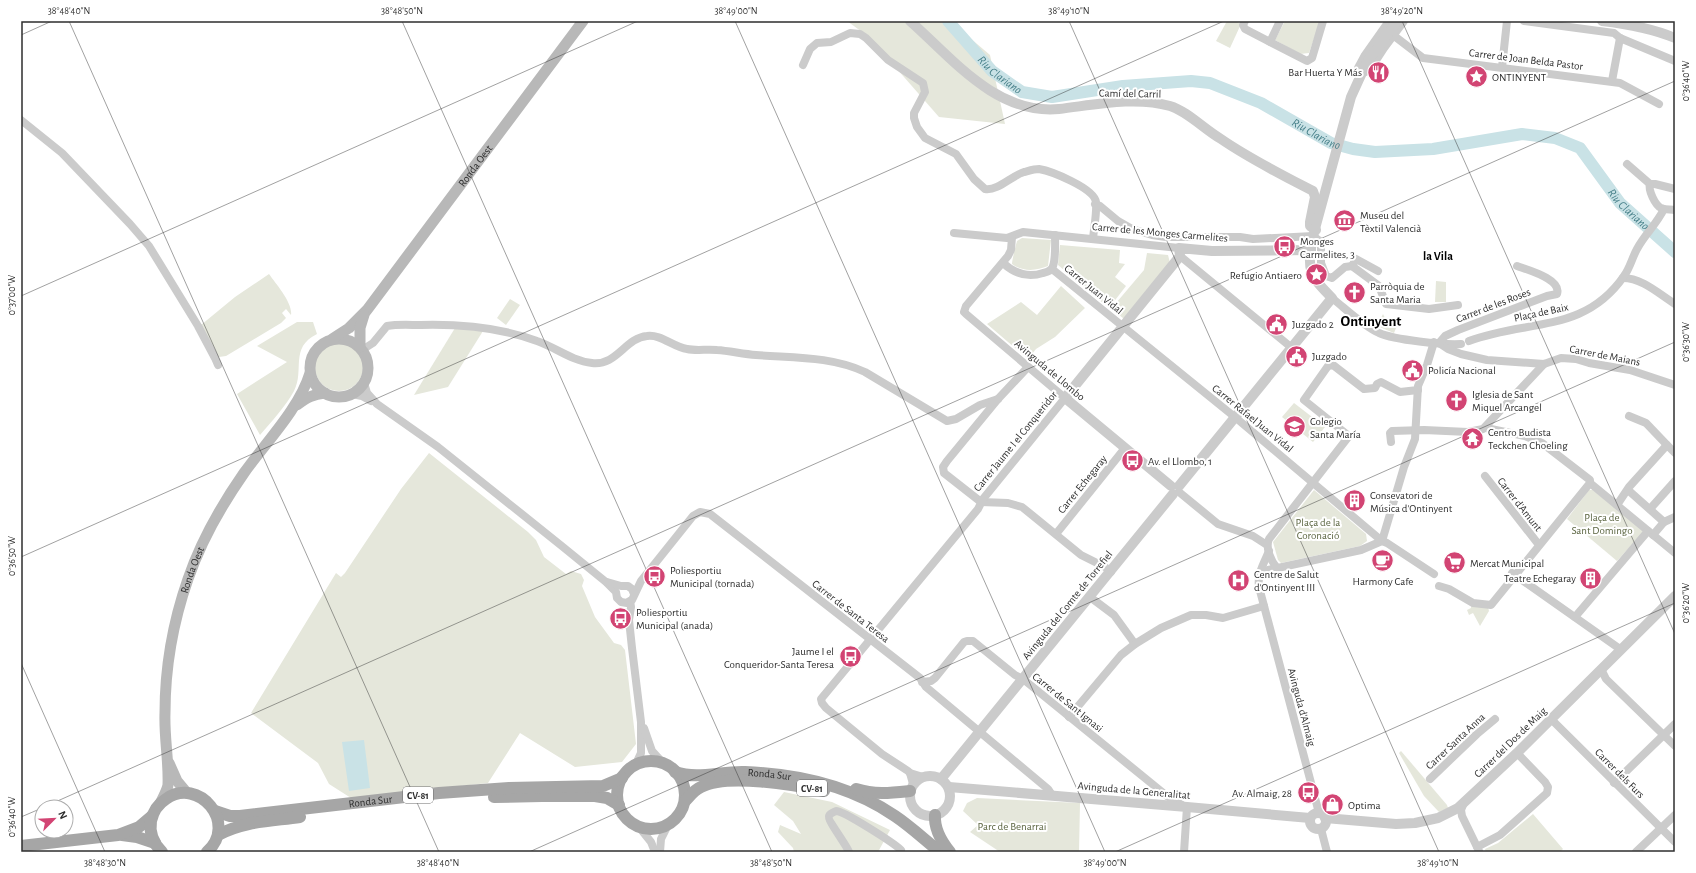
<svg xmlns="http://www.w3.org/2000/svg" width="1696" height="873" font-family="'Alegreya Sans',sans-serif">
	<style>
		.green { fill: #e5e7db }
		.water { fill: #c9e2e6 }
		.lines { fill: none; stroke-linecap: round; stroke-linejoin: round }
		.river { stroke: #c9e2e6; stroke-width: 12 }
		.minor { stroke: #cbcbcb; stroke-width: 8 }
		.tertiary { stroke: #cbcbcb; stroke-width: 10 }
		.secondary { stroke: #b8b8b8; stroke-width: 11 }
		.primary { stroke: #a6a6a6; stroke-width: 12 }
		.ticks { fill: none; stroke: #2e2e2e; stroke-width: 1; stroke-opacity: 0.45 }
		.labels { text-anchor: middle; stroke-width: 4; stroke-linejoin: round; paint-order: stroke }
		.shield { fill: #fff; stroke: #6d6d6d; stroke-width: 1 }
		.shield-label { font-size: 10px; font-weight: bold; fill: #2e2e2e }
		.street-label { font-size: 11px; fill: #2e2e2e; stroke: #fff }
		.poi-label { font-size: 11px; fill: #2e2e2e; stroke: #fff; text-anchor: start }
		.park-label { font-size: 11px; fill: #5b6541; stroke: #fff }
		.water-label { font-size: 12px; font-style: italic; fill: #457f88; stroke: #fff }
		.neighbourhood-label { font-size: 12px; font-weight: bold; fill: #000; stroke: #fff }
		.district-label { font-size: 15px; font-weight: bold; fill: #000; stroke: #fff }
		.neatline { fill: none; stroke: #2e2e2e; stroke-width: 1.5 }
		.ticks-label { font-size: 10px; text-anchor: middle; fill: #2e2e2e }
	</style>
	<rect width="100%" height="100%" fill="#fff"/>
	<g class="green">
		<polygon points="847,21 950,21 990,55 1005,124 939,117 869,37"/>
		<polygon points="1227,21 1235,21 1241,24 1230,48 1216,41"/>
		<polygon points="1285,21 1320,21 1309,53 1300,54 1275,40"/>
		<path d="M1022 238 1051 240 1048 266C1036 271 1023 272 1012 264 1012 260 1016 245 1017 241Z"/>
		<polygon points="1060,245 1120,250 1119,263 1125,264 1115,277 1126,286 1109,308 1058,265"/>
		<polygon points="1147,253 1168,255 1170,263 1124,318 1123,318 1111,309 1144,270"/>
		<path d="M269 274C276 284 293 303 291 315L286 309 282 313 286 318 281 323 226 356 219 357 201 325 235 297Z"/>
		<polygon points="1436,281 1446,282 1446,302 1435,302"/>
		<polygon points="1061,286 1085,308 1055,337 1036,349 1028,359 987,324 1021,302 1037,315"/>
		<polygon points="510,299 520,305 506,325 497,318"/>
		<polygon points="1383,314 1385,318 1398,323 1394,333 1377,326"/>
		<path d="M297 322H313L317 334C289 348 305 370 294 391 285 407 272 421 260 435L237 394 287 362 257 346Z"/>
		<polygon points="455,328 483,331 448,387 414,395"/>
		<circle cx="339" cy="367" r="24"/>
		<polygon points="1294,403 1325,427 1313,442 1282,417"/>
		<polygon points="429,453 528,532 536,540 544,557 566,574 571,571 581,574 584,580 582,586 595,617 614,643 621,645 625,650 636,744 622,762 575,767 520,733 488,783 351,798 329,784 318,763 251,713 336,573 341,577 345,573 401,489"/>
		<polygon points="1314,490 1366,534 1367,541 1360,546 1281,563 1278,560 1273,542"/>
		<polygon points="1589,490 1593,490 1642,530 1643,532 1617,561 1567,519"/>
		<polygon points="1471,605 1488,607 1489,611 1480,626 1473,613 1469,615 1467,610 1471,608"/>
		<polygon points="1401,751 1447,805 1448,808 1439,812 1424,796 1399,753"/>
		<polygon points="784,792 832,802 890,830 878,852 794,852 793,848 778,832 780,825 801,834 793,821 774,805"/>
		<polygon points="977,798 1080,803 1079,852 1000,852 970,832 978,825 963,811 967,803"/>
		<polygon points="1533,814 1563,849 1560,852 1486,852 1485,849 1498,843"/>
	</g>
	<polygon class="water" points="364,740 370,788 349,791 342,742"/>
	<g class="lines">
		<path class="river" id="s1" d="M948 21 992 71 1022 92 1052 97 1123 86 1191 81 1210 83 1261 103 1331 143 1353 149 1375 152 1433 149 1522 134 1555 138 1580 148 1620 203 1675 252"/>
		<g class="minor">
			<polyline points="1245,21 1243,25 1245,29 1307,61 1312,58 1323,21"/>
			<polyline points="1389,21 1365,55 1358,68 1360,74 1368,71 1371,68 1384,48 1404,21"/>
			<polyline points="1524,21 1614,33 1620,38 1675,61"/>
			<polyline points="1393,35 1423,58 1620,83 1659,104"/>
			<polyline points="1270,42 1280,21"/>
			<path d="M803 65 810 49 817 43 831 42 850 33 860 34 866 38 888 60 923 83 925 92 914 113V118L917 127 925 138 956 154 974 179 985 189C998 191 1011 176 1024 172 1028 171 1034 169 1039 169 1051 171 1094 188 1096 202 1097 213 1094 227 1093 239"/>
			<polyline points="1502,67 1507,21"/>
			<polyline points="1612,81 1620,38"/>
			<polyline points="21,120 62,153 130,224 149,246 198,326 215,358 218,365"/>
			<polyline points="1627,164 1650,184 1655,184 1675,189"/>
			<path d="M1650 184C1648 190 1655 205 1661 208 1665 210 1671 209 1675 210"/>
			<polyline points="1095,204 1100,206 1118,221 1132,229 1152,235 1166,237 1240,237 1253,239 1313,236 1321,242 1321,263 1326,276 1332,278 1345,267 1352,266"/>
			<polyline points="954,233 1007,238 1023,232 1179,248"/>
			<polyline points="1180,256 1292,348"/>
			<path d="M1003 263C1015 274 1028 278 1043 273 1047 272 1052 271 1053 266 1056 257 1055 244 1055 235"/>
			<polyline points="1052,269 1236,418 1382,541 1387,543 1434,574"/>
			<polyline points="1378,271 1356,259 1352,266 1379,286 1386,304 1429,309 1458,305"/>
			<path d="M1623 278C1642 278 1659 294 1675 304"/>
			<path d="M1332 298C1347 310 1362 325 1379 333 1395 340 1443 345 1461 344"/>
			<path d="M1469 341C1527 319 1584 334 1624 276 1630 268 1632 258 1637 249 1645 234 1656 225 1664 209"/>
			<polyline points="1439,343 1448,349 1461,354 1487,360 1544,364 1561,358 1576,359 1589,363 1630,370 1675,385"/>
			<path d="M1439 343 1445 336 1458 330 1547 296 1557 294C1562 279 1528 270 1517 266"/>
			<path d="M362 350 373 343 387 326C398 324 410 325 421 325 460 324 499 327 537 341 555 347 572 361 592 363 617 366 625 338 647 336 661 334 673 347 687 349 696 351 707 349 717 350 730 351 743 354 756 355 792 358 831 356 865 372L947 421 956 419 980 405 998 399"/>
			<polyline points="1028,367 998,399 947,461 943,467 944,473 981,502 1008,503 1022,507 1081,555 1105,567 1111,572"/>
			<polyline points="364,383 367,393 377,404 438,447 563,547 606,582 616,592 617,598 621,602 627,603 632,600 641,581 693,516 700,512 710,514 920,678 926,687 1048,789 1052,795"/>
			<polyline points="352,394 362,396 371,401"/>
			<polyline points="1629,416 1646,423 1667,445"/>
			<polyline points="1486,428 1525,436 1542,443 1590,480 1590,483 1675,553"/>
			<polyline points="1391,442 1390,433 1392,431 1424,430 1468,432 1483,429 1544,364"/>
			<polyline points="1485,476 1539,545"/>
			<polyline points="1628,490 1664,522"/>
			<polyline points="1179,492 1218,524 1253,536 1267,545"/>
			<polyline points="1617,505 1629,487 1667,445 1675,453"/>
			<polyline points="1650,509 1675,481"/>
			<polyline points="1056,534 1125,448"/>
			<polyline points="1653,535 1664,522 1675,517"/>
			<polyline points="1382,541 1404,467 1415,439 1418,386 1427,365 1434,342"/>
			<path d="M1269 551C1264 563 1257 574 1259 587L1319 813"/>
			<path d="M1277 568C1271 561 1265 548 1269 539L1349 436 1304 400 1328 366 1333 365 1364 389 1375 388 1377 384 1381 382 1400 392 1418 390"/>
			<polyline points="1260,573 1268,570 1361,550 1382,541"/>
			<polyline points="1512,573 1620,649"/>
			<polyline points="607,582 621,586 628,586 632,589 634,594"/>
			<polyline points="1439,586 1449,589 1473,603 1491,605 1590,483"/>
			<polyline points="1090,597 1114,615 1135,644"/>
			<polyline points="630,601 631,607 629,620 632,648 641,722 641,753 635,766"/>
			<polyline points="1575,617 1648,531"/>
			<polyline points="1601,669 1606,679 1675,746"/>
			<polyline points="922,682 931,681 935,678 964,642 967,641 973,641 1015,675 1023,679 1167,796 1182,805"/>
			<polyline points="1069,717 1121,655 1135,644 1161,628 1191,615 1206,615 1223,618 1264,606"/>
			<polyline points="1551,719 1675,842"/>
			<polyline points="644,728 652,751 663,763"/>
			<polyline points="910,773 923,777"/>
			<polyline points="1430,779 1477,734 1495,719"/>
			<polyline points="1614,783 1675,724"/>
			<polyline points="913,784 910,773 908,771 882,754 826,708 822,703 821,699 978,509 983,499 1065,398 966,314 964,312 966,306 1008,256 1011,250 1012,237"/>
			<polyline points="1463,805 1461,810 1462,816 1479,851"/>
			<polyline points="639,827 651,842 655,852"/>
			<polyline points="1321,829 1327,852"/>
			<polyline points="1477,847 1500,835 1547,793 1548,787 1545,782 1517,753"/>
			<polyline points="660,852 661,839 668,825"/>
			<path d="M849 852C846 844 827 820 829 816 830 813 834 812 836 811 844 811 894 843 901 850"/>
			<polyline points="1184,852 1187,807"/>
			<polyline points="1636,852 1675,815"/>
		</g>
		<g class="tertiary">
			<path d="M910 21C952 58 996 115 1059 109 1094 105 1135 96 1170 106 1187 111 1205 130 1221 139 1250 159 1282 175 1313 191L1315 197 1310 222V226L1316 230"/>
			<path d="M1602 21C1628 24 1651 28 1675 38"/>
			<polyline points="1171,486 1065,398 1180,256 1179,248 1212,251 1311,250"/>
			<path d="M1179 486 1332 298C1308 274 1307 270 1313 236L1351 97 1366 64 1397 21"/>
			<circle cx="930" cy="796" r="20"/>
			<polyline points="941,779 1173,494"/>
			<polyline points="949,787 1187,807 1310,818"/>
			<circle cx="1318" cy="821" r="8"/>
			<polyline points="1325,818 1396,824 1415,823 1438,818 1458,808 1517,753 1675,596"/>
		</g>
		<g class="secondary">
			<circle cx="339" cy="368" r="29"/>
			<path id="s2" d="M332 339 349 328 367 310 583 21"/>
			<polyline points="360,347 360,328 364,315"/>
			<path d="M297 405C306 398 313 394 325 393"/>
			<polyline points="169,763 177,781 187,793"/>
			<path id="s3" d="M161 802C163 797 167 791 168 785 169 761 164 737 165 713 165 668 173 622 188 579 201 541 221 506 244 473 266 442 299 409 310 373"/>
		</g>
		<g class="primary">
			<circle cx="651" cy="795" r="34"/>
			<path id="s4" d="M675 772C698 780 721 771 745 772 798 774 850 785 895 816 910 826 925 840 940 852"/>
			<path d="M856 789C875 795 891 793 910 791"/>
			<polyline points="494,797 542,796 595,796 607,798 619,805"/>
			<path d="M685 801C690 796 694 790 701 787 727 773 795 785 824 791"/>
			<path id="s5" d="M215 811 230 816H240L439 793 509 788 603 786 622 778"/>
			<path d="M935 815C934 829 941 841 950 852"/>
			<polyline points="122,835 137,837 155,843"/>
			<path d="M218 835C243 821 273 821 300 817"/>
			<polyline points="21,846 118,835 139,827 152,816"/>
			<path d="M162 852C154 844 149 833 151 821 153 812 158 804 166 799 198 776 239 823 207 852"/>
		</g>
	</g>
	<path class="ticks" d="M69 21 439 852M402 21 772 852M735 21 1105 852M1069 21 1439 852M1402 21 1675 634M21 35 52 21M21 296 638 21M21 557 1224 21M21 663 105 852M44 807 1675 81M21 817 42 808M529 852 1675 342M1115 852 1675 603"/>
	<defs>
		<symbol id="restaurant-disc" viewBox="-11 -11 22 22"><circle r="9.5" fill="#d24473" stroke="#fff"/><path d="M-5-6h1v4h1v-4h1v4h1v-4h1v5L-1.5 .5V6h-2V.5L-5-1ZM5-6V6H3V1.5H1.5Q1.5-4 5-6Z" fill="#fff"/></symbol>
		<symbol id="sight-disc" viewBox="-11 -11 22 22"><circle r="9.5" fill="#d24473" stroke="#fff"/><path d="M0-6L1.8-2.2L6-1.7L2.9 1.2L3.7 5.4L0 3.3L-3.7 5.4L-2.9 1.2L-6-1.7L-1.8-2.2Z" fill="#fff"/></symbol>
		<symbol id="museum-disc" viewBox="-11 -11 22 22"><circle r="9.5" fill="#d24473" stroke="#fff"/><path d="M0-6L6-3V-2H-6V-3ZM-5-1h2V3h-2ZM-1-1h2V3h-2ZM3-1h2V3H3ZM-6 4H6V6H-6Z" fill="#fff"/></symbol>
		<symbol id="bus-disc" viewBox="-11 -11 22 22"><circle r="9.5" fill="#d24473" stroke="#fff"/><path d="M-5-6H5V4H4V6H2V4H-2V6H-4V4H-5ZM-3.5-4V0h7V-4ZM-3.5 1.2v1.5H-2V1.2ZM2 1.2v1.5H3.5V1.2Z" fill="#fff"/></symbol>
		<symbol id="church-disc" viewBox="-11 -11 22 22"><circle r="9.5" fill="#d24473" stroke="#fff"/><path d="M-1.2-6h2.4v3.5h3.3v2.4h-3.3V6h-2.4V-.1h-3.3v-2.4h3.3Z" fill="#fff"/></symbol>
		<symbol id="civic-disc" viewBox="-11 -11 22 22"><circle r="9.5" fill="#d24473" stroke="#fff"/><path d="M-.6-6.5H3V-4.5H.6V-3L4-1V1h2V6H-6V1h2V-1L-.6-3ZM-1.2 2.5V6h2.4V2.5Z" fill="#fff"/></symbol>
		<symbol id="school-disc" viewBox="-11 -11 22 22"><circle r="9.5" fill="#d24473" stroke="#fff"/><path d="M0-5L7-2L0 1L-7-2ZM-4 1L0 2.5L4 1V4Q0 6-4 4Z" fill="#fff"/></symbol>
		<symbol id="temple-disc" viewBox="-11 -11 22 22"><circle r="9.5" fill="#d24473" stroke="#fff"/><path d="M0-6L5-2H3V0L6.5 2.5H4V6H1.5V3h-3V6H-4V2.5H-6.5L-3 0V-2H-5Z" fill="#fff"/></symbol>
		<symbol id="building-disc" viewBox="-11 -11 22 22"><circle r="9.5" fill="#d24473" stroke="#fff"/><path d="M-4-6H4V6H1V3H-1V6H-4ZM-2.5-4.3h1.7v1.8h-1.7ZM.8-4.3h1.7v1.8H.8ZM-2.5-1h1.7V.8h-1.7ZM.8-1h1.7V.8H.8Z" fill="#fff"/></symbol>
		<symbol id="cafe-disc" viewBox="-11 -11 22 22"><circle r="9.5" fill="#d24473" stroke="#fff"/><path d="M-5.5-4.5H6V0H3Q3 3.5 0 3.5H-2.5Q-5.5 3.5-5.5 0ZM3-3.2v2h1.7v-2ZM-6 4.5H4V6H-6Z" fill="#fff"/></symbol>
		<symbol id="supermarket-disc" viewBox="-11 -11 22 22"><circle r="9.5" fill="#d24473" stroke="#fff"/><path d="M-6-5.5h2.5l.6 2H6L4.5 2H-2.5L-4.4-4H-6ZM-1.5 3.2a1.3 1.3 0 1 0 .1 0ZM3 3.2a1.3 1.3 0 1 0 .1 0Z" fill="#fff"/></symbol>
		<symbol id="hospital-disc" viewBox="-11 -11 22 22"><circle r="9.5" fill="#d24473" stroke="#fff"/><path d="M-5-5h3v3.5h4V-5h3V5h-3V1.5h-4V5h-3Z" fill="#fff"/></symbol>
		<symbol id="shop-disc" viewBox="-11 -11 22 22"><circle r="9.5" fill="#d24473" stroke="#fff"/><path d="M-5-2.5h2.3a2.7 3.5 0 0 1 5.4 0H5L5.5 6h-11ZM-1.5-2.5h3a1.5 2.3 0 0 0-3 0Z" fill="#fff"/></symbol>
	</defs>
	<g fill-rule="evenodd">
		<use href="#restaurant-disc" x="1366" y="60" width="25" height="25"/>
		<use href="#sight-disc" x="1464" y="64" width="25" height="25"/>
		<use href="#museum-disc" x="1332" y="208" width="25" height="25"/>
		<use href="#bus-disc" x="1272" y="234" width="25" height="25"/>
		<use href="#sight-disc" x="1304" y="262" width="25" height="25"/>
		<use href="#church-disc" x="1342" y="280" width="25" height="25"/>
		<use href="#civic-disc" x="1264" y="312" width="25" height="25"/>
		<use href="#civic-disc" x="1284" y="344" width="25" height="25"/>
		<use href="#civic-disc" x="1400" y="358" width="25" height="25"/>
		<use href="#church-disc" x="1444" y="388" width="25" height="25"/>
		<use href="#school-disc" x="1282" y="414" width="25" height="25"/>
		<use href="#temple-disc" x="1460" y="426" width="25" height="25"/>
		<use href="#bus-disc" x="1120" y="448" width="25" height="25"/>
		<use href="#building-disc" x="1342" y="488" width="25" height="25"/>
		<use href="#cafe-disc" x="1370" y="548" width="25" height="25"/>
		<use href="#supermarket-disc" x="1442" y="550" width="25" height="25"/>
		<use href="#bus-disc" x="642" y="564" width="25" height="25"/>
		<use href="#building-disc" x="1578" y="566" width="25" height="25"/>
		<use href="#hospital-disc" x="1226" y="568" width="25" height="25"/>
		<use href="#bus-disc" x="608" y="606" width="25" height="25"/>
		<use href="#bus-disc" x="838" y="644" width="25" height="25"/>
		<use href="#bus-disc" x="1296" y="780" width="25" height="25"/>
		<use href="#shop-disc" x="1320" y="792" width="25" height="25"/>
	</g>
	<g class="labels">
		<g class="shield">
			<rect x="797" y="780" width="30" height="16" rx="3"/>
			<rect x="403" y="787" width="30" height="16" rx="3"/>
		</g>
		<g class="shield-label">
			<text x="812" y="792">CV-81</text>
			<text x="418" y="799">CV-81</text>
		</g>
		<g class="street-label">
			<text transform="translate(1526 59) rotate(7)" y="4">Carrer de Joan Belda Pastor</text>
			<text transform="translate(1130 93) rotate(1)" y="4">Camí del Carril</text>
			<text dy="4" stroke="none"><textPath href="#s2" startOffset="226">Ronda Oest</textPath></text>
			<text transform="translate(1160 232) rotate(5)" y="4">Carrer de les Monges Carmelites</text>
			<text transform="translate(1094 289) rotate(39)" y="4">Carrer Juan Vidal</text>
			<text transform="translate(1493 305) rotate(-21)" y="4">Carrer de les Roses</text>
			<text transform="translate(1541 312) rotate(-12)" y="4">Plaça de Baix</text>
			<text transform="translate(1605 355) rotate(11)" y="4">Carrer de Maians</text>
			<text transform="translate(1050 370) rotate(40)" y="4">Avinguda de Llombo</text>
			<text transform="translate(1253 418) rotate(39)" y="4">Carrer Rafael Juan Vidal</text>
			<text transform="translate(1015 441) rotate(-51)" y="4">Carrer Jaume I el Conqueridor</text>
			<text transform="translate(1082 484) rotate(-51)" y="4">Carrer Echegaray</text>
			<text transform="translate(1520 504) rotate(52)" y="4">Carrer d'Amunt</text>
			<text dy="4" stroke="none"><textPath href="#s3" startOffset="237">Ronda Oest</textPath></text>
			<text transform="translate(1067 605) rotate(-51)" y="4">Avinguda del Comte de Torrefiel</text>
			<text transform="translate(851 611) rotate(38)" y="4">Carrer de Santa Teresa</text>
			<text transform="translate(1068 702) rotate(39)" y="4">Carrer de Sant Ignasi</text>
			<text transform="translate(1302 707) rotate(75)" y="4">Avinguda d'Almaig</text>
			<text transform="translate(1455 741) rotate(-43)" y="4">Carrer Santa Anna</text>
			<text transform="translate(1510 742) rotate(-44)" y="4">Carrer del Dos de Maig</text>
			<text transform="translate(1620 773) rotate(45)" y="4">Carrer dels Furs</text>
			<text dy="4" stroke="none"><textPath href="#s4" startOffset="95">Ronda Sur</textPath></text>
			<text transform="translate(1134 790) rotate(5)" y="4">Avinguda de la Generalitat</text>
			<text dy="4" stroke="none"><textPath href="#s5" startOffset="157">Ronda Sur</textPath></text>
		</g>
		<g class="poi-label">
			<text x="1362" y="76" text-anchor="end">Bar Huerta Y Más</text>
			<text x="1492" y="81">ONTINYENT</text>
			<text x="1360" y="219">Museu del<tspan x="1360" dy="13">Tèxtil Valencià</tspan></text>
			<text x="1300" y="245">Monges<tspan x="1300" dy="13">Carmelites, 3</tspan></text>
			<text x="1302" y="279" text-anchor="end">Refugio Antiaero</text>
			<text x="1370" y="290">Parròquia de<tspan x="1370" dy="13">Santa Maria</tspan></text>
			<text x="1292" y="328">Juzgado 2</text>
			<text x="1312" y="360">Juzgado</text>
			<text x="1428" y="374">Policía Nacional</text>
			<text x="1472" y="398">Iglesia de Sant<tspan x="1472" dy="13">Miquel Arcangel</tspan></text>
			<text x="1310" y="425">Colegio<tspan x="1310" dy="13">Santa María</tspan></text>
			<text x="1488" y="436">Centro Budista<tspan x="1488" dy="13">Teckchen Choeling</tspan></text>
			<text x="1148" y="465">Av. el Llombo, 1</text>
			<text x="1370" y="499">Consevatori de<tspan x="1370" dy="13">Música d'Ontinyent</tspan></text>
			<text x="1470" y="567">Mercat Municipal</text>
			<text x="670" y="574">Poliesportiu<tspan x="670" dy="13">Municipal (tornada)</tspan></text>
			<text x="1254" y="578">Centre de Salut<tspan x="1254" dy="13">d'Ontinyent III</tspan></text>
			<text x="1576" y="582" text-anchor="end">Teatre Echegaray</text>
			<text x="1383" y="585" text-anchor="middle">Harmony Cafe</text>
			<text x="636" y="616">Poliesportiu<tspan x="636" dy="13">Municipal (anada)</tspan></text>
			<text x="834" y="655" text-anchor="end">Jaume I el<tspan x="834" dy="13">Conqueridor-Santa Teresa</tspan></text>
			<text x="1292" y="797" text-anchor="end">Av. Almaig, 28</text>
			<text x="1348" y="809">Optima</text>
		</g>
		<g class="park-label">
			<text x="1602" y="521">Plaça de<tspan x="1602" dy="13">Sant Domingo</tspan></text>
			<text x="1318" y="526">Plaça de la<tspan x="1318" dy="13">Coronació</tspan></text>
			<text x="1012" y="830">Parc de Benarrai</text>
		</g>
		<g class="water-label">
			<text dy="4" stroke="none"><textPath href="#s1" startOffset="75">Riu Clariano</textPath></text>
			<text dy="4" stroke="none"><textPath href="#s1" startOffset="411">Riu Clariano</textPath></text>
			<text dy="4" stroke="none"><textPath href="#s1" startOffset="760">Riu Clariano</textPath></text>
		</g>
		<g class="neighbourhood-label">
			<text x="1438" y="260">la Vila</text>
		</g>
		<g class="district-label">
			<text x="1371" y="326">Ontinyent</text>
		</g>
	</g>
	<rect width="1696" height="873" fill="none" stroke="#ffffff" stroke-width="44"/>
	<g transform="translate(54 819) rotate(66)"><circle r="19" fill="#ffffff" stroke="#ababab"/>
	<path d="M0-3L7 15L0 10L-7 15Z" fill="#d24473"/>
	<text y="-6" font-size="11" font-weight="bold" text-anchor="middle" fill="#2e2e2e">N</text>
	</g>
	<rect x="22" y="22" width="1652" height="829" class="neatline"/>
	<g class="ticks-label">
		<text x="69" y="14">38°48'40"N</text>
		<text x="402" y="14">38°48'50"N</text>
		<text x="736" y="14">38°49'00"N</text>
		<text x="1069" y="14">38°49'10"N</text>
		<text x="1402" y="14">38°49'20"N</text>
		<text transform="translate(1685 81) rotate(-90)" y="4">0°36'40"W</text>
		<text transform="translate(11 295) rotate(-90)" y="4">0°37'00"W</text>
		<text transform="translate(1685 342) rotate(-90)" y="4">0°36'30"W</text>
		<text transform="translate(11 556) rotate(-90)" y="4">0°36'50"W</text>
		<text transform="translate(1685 603) rotate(-90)" y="4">0°36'20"W</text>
		<text transform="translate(11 817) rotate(-90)" y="4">0°36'40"W</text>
		<text x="105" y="866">38°48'30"N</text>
		<text x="438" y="866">38°48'40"N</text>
		<text x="771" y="866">38°48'50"N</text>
		<text x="1105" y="866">38°49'00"N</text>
		<text x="1438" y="866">38°49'10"N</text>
	</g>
</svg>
